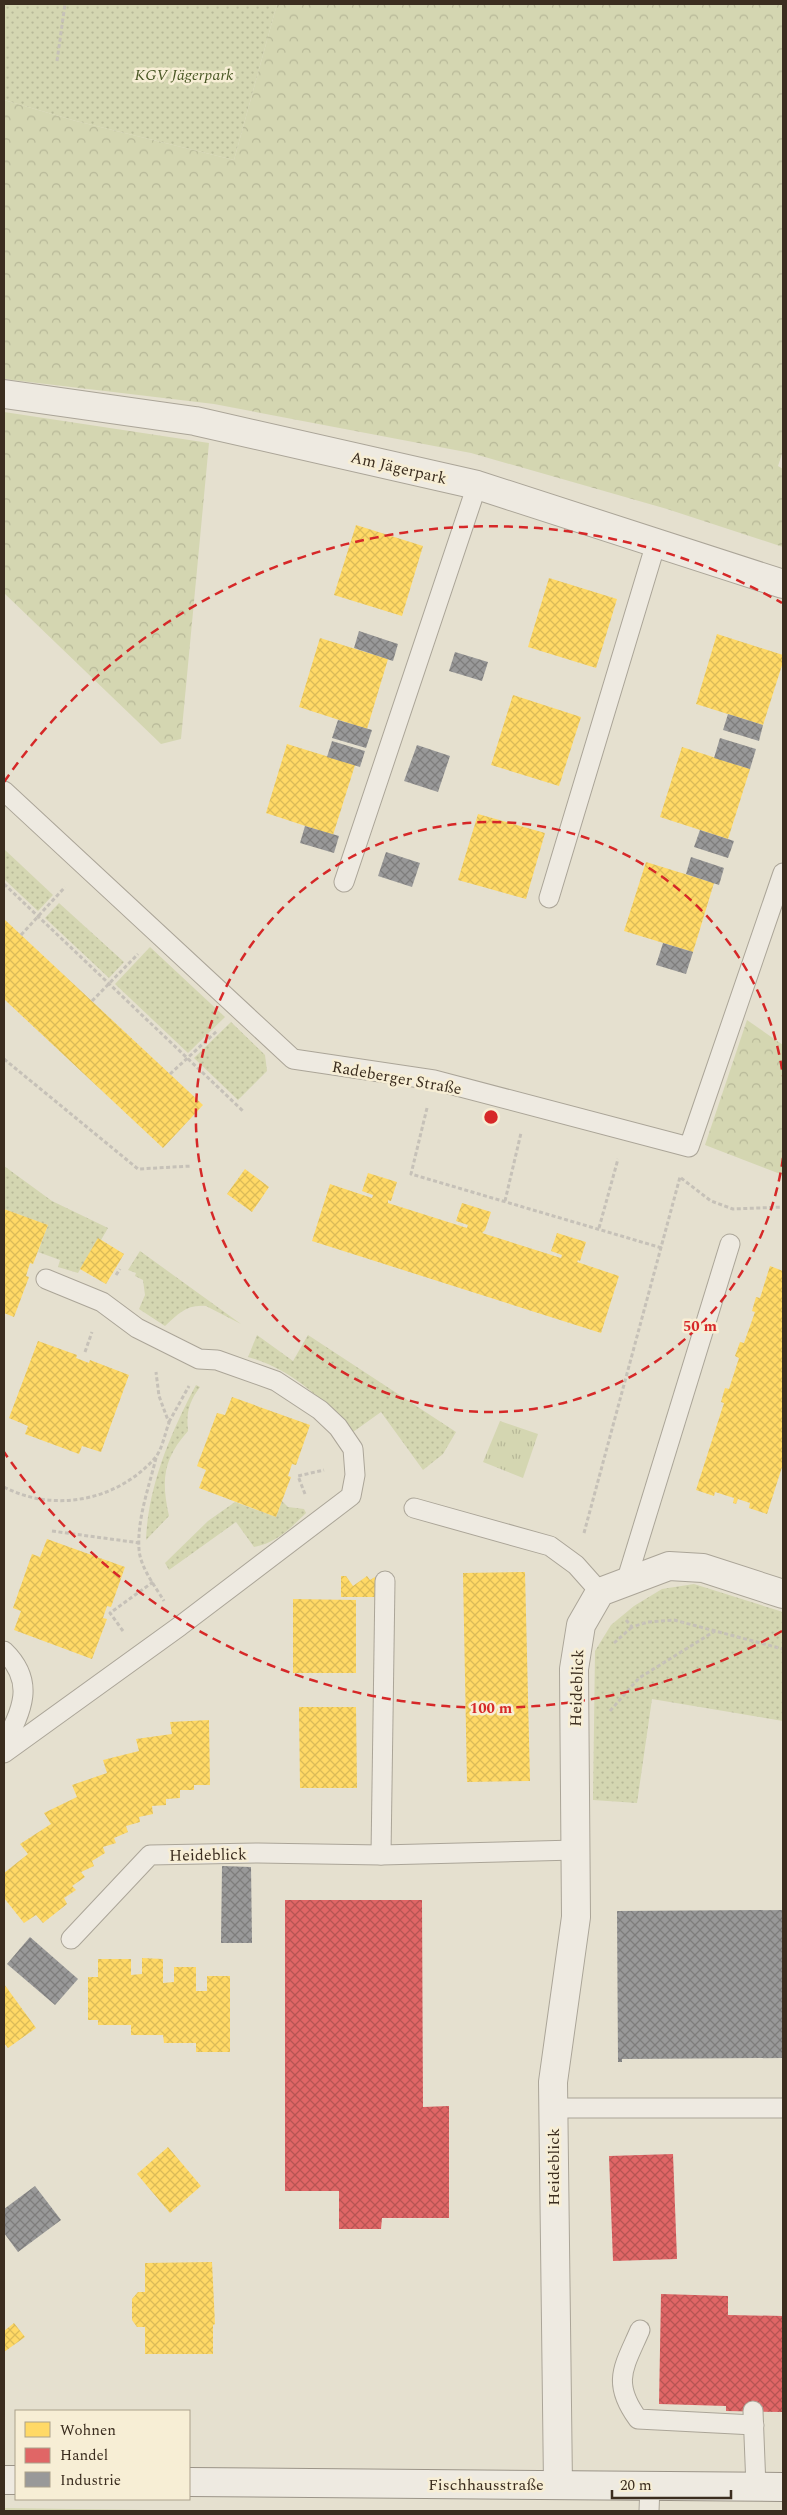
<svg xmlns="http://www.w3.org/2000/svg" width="787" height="2515" font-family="Spectral,serif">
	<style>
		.grass { fill: url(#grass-dots) }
		.forest { fill: url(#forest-crowns) }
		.park { fill: url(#park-tufts) }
		.homes { fill: url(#homes-cross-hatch) }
		.shops { fill: url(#shops-cross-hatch) }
		.industry { fill: url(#industry-cross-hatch) }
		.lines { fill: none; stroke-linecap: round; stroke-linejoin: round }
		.service-casing { stroke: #aba598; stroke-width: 21 }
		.minor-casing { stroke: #aba598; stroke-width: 30 }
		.secondary-casing { stroke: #9b9488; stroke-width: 30 }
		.path { stroke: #c6c1b8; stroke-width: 3; stroke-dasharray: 4 2.5; stroke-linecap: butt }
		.service { stroke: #eeeae1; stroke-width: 19 }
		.minor { stroke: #eeeae1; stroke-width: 28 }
		.secondary { stroke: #eeeae1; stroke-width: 28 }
		.ring { fill: none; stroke: #d62828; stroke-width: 2.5; stroke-dasharray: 9 6 }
		.labels { text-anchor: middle; stroke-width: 5; stroke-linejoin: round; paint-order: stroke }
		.park-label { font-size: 16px; font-style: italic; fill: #4a5825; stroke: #f7eed5 }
		.street-label { font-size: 16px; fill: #3b2d1f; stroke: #f7eed5 }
		.centre { fill: #d62828; stroke: #f7eed5; stroke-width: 2.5 }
		.ring-label { font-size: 15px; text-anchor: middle; font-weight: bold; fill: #d62828; stroke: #f7eed5; stroke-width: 5; stroke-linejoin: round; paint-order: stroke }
	</style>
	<defs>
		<pattern id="grass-dots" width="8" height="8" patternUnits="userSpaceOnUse" patternTransform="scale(1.25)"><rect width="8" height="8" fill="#d4d6b1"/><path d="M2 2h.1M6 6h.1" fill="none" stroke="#b7b898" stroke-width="1.8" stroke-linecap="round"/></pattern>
		<pattern id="forest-crowns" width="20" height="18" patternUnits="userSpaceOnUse" patternTransform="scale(1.25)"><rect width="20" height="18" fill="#d4d6b1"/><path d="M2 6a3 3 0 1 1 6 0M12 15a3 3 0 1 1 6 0" fill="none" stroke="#b7b898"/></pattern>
		<pattern id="park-tufts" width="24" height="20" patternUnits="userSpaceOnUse" patternTransform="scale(1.25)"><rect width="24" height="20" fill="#d4d6b1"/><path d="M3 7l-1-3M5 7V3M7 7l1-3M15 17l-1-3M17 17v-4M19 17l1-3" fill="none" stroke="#b7b898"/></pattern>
		<pattern id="homes-cross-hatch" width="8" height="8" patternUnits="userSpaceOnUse" patternTransform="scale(1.25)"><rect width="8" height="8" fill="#ffd966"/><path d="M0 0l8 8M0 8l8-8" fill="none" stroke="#dbbb58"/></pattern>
		<pattern id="shops-cross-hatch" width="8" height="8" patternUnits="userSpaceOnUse" patternTransform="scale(1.25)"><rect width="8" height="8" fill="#e06666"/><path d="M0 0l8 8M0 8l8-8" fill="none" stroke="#b75453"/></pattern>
		<pattern id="industry-cross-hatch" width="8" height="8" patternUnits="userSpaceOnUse" patternTransform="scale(1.25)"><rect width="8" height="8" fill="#999"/><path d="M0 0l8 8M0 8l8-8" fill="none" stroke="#7e7d7c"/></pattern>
	</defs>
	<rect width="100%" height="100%" fill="#e5e0cf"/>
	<g class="grass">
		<polygon points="4,4 277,4 234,160 76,121 4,100"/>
		<polygon points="4,849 53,895 38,911 4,879"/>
		<polygon points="59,903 124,962 109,978 45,918"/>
		<polygon points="150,947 225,1017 188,1053 115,984"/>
		<polygon points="231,1022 265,1055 267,1071 238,1100 194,1058"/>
		<polygon points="4,1166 52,1201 108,1228 101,1240 98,1239 78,1273 58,1267 60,1260 38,1252 48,1225 4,1209"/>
		<path d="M140 1251 241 1324 206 1306C187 1304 178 1314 165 1326L139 1309 145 1295 143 1280 135 1276 136 1273 128 1270Z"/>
		<path d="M257 1335 293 1361 308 1335 456 1432 443 1454 423 1470 381 1412 353 1432C321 1399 294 1370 248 1357Z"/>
		<path d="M196 1385 200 1387C189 1402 186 1412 188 1431 163 1459 161 1480 169 1516L146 1540C148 1486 171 1432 196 1385Z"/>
		<path d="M282 1501 288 1507 304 1509 306 1513C291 1528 276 1543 254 1547L236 1522 169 1570 165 1563 208 1521 235 1502 276 1517Z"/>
		<polygon points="694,1584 783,1612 783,1721 652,1699 637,1803 593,1800 595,1651 611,1625 634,1606 662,1589"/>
	</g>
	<g class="forest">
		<polygon points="277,4 783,4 783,451 778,466 783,469 783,547 667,509 471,453 214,404 4,379 4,100 76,121 234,160"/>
		<polygon points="4,412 209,443 181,739 161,744 4,593"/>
		<polygon points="747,1020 783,1045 783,1175 705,1145"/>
		<polygon points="4,2508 220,2511 4,2511"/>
	</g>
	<polygon class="park" points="500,1421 538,1434 523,1478 483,1462"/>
	<g class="homes">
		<polygon points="356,525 423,546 402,616 334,595"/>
		<polygon points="549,578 617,599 596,668 528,647"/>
		<polygon points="717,634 783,655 783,662 763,725 696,704"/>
		<polygon points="320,638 388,659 367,729 299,707"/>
		<polygon points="513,695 581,717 559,786 491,765"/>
		<polygon points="287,744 355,765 333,835 266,813"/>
		<polygon points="682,747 750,769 728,839 660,817"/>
		<polygon points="478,814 545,833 526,899 458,880"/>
		<polygon points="646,862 714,883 693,952 624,931"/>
		<polygon points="4,919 203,1105 163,1148 4,999"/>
		<polygon points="245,1169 269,1187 252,1212 227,1194"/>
		<polygon points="368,1173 397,1182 391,1201 388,1200 388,1203 467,1228 468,1225 456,1221 462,1203 491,1212 485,1230 482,1233 561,1258 562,1255 551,1251 557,1233 586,1242 580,1261 578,1260 577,1262 619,1276 601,1333 312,1241 330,1184 372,1198 373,1195 362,1191"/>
		<polygon points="4,1209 48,1225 33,1264 30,1263 26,1276 29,1277 14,1317 4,1313"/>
		<polygon points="98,1238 124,1254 106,1284 80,1269"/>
		<polygon points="770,1266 783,1271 783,1464 767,1514 749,1508 750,1503 738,1499 736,1504 733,1503 734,1498 715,1492 714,1496 696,1490 724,1403 721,1402 725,1388 729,1389 739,1358 735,1356 740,1342 744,1343 755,1312 752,1311 756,1297 760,1298"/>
		<polygon points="38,1341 77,1355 76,1358 89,1363 90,1360 129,1375 101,1452 82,1446 79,1454 25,1434 28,1426 9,1418"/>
		<polygon points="232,1397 310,1425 296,1465 292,1464 288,1476 291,1477 276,1517 199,1488 206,1470 197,1466 217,1413 225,1415"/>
		<polygon points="47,1539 125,1567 111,1607 107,1606 103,1618 107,1619 92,1659 14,1630 21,1611 13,1608 32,1554 40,1557"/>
		<polygon points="525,1572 530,1781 467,1782 463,1573"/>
		<polygon points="341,1576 346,1576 353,1586 367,1576 370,1580 375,1577 375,1597 341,1597"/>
		<polygon points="293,1599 356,1600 356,1673 293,1673"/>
		<polygon points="299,1707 356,1707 357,1788 300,1788"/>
		<polygon points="209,1720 210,1785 194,1785 194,1790 180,1790 180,1798 166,1799 166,1805 152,1806 153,1814 139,1817 140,1822 126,1826 128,1832 114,1838 116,1843 103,1847 105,1853 92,1861 94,1866 81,1872 85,1877 72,1886 76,1890 64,1898 67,1904 43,1923 36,1915 24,1923 4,1898 4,1873 28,1854 20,1844 51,1824 44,1813 77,1797 72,1785 107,1773 103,1760 139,1751 136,1739 172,1734 170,1722"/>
		<polygon points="142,1958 163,1959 163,1983 174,1982 174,1967 196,1967 196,1991 207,1991 207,1976 230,1976 230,2052 196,2052 196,2043 164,2043 163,2035 131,2035 131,2025 98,2025 98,2020 88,2020 88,1977 98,1977 98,1959 131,1959 131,1975 142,1974"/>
		<polygon points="4,1984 36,2028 8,2048 4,2043"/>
		<polygon points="168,2147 201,2186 170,2213 137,2174"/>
		<polygon points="212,2262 215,2324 213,2325 213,2354 145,2354 145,2327 137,2327 132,2320 132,2299 138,2292 145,2292 145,2263"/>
		<polygon points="14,2323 25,2337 4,2352 4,2331"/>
	</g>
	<g class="shops">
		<polygon points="285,1900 422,1900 423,2107 449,2106 449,2218 382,2218 381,2229 339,2229 339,2191 285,2191"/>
		<polygon points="673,2154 677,2259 613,2261 609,2156"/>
		<polygon points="661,2294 728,2296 728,2315 783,2316 783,2412 726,2411 726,2406 659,2404"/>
	</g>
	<g class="industry">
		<polygon points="359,631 398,644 393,661 354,648"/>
		<polygon points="455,652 488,662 482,681 449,671"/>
		<polygon points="728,714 763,725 759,741 723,730"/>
		<polygon points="338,720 372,730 366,748 332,738"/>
		<polygon points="720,738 756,749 750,769 714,758"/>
		<polygon points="332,741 365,751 360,767 327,757"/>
		<polygon points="417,745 450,756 438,792 404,781"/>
		<polygon points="305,826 339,836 334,853 300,843"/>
		<polygon points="700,830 734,841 728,858 694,847"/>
		<polygon points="386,852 420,863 412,887 378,876"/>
		<polygon points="691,857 724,868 719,885 686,874"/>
		<polygon points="663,943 693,952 686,974 656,965"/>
		<polygon points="222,1866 251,1867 252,1943 221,1943"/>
		<polygon points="783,1910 783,2058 622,2059 622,2062 618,2062 617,1911"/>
		<polygon points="30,1937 78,1979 55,2005 7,1964"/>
		<polygon points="35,2186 61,2220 18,2252 4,2233 4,2209"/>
	</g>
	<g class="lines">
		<defs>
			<g id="service">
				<polyline points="4,791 293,1059 434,1080 689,1147 783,873"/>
				<polyline points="344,882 477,485"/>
				<polyline points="549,898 656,543"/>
				<polyline points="414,1508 550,1546 576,1565 600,1592"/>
				<polyline points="626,1582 730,1244"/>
				<path d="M4 1651C36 1682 22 1710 4 1745"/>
				<polyline points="4,1753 180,1626 351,1496 355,1475 353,1449 338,1427 320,1410 276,1381 217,1360 199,1359 137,1328 102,1302 46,1279"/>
				<polyline points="381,1855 385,1581"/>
				<polyline points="71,1939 150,1855 258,1853 381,1855 575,1850"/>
				<polyline points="553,2108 783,2108"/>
				<path d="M640 2330C624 2367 611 2382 638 2419L754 2425"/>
				<polyline points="753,2411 756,2487"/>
				<polyline points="649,2511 650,2486"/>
			</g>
			<g id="minor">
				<polyline points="4,394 195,421 477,485 783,584"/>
				<polyline points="558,2485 553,2082 576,1917 574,1669 581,1625 600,1592 669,1566 703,1568 783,1594"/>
			</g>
			<g id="secondary">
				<polyline points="4,2480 16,2480"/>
				<polyline points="189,2482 783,2487"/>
			</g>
		</defs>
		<use href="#service" class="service-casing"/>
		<use href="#minor" class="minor-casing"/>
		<use href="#secondary" class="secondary-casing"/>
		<g class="path">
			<polyline points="57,61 65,4"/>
			<polyline points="4,884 243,1111"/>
			<polyline points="21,935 65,887"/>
			<polyline points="92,1001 138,954"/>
			<polyline points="4,1059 138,1169 192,1166"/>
			<polyline points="170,1074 217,1031"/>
			<polyline points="427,1108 411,1174 662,1248"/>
			<polyline points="681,1178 711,1201 733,1209 783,1207"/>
			<polyline points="505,1201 521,1133"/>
			<polyline points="599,1228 618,1159"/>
			<polyline points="116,1275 120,1269"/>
			<polyline points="85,1352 92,1332"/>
			<polyline points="169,1422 189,1386"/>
			<path d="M156 1458C149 1487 137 1519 139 1549 140 1567 155 1586 164 1601"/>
			<path d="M4 1487C54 1513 117 1501 155 1458 162 1450 165 1433 169 1423L159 1396 156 1372"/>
			<polyline points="305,1494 298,1476 324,1470"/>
			<polyline points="52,1531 140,1543"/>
			<polyline points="584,1533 680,1177"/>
			<polyline points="626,1620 632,1627 648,1622 674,1620 783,1649"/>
			<polyline points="123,1631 110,1613 153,1582"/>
			<polyline points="614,1643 632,1627"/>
			<polyline points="610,1711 639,1678 715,1631"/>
		</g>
		<use href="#service" class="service"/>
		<use href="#minor" class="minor"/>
		<use href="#secondary" class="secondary"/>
	</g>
	<g class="ring">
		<path d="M783 1158A295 295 0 1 1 783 1076"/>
		<path d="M782 1631A591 591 0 0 1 4 1452M4 782A591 591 0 0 1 782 603"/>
	</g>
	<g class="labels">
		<g class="park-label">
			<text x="184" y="80">KGV Jägerpark</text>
		</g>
		<g class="street-label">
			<text transform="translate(399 467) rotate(13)" y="6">Am Jägerpark</text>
			<text transform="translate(397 1077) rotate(10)" y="6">Radeberger Straße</text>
			<text transform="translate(576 1688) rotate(-88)" y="6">Heideblick</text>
			<text transform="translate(208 1854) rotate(-1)" y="6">Heideblick</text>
			<text transform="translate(553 2167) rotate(-90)" y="6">Heideblick</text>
			<text x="486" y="2490">Fischhausstraße</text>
		</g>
	</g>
	<circle cx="491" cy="1117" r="8" class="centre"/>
	<g class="ring-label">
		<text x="700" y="1331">50 m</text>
		<text x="491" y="1713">100 m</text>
	</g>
	<rect width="787" height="2515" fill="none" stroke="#3b2d1f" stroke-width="10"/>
	<rect x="15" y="2410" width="175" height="90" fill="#f7eed5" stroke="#aca18c"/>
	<rect x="25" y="2422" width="25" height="15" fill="#ffd966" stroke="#aca18c"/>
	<text x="60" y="2435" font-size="15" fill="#3b2d1f">Wohnen</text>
	<rect x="25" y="2448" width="25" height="15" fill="#e06666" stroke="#aca18c"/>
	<text x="60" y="2460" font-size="15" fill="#3b2d1f">Handel</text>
	<rect x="25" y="2472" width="25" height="15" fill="#999999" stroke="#aca18c"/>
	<text x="60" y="2485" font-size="15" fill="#3b2d1f">Industrie</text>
	<path d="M612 2490v8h119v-8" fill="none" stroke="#3b2d1f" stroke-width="2.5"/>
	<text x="620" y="2490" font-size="15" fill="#3b2d1f" stroke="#f7eed5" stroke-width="4" paint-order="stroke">20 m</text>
</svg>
